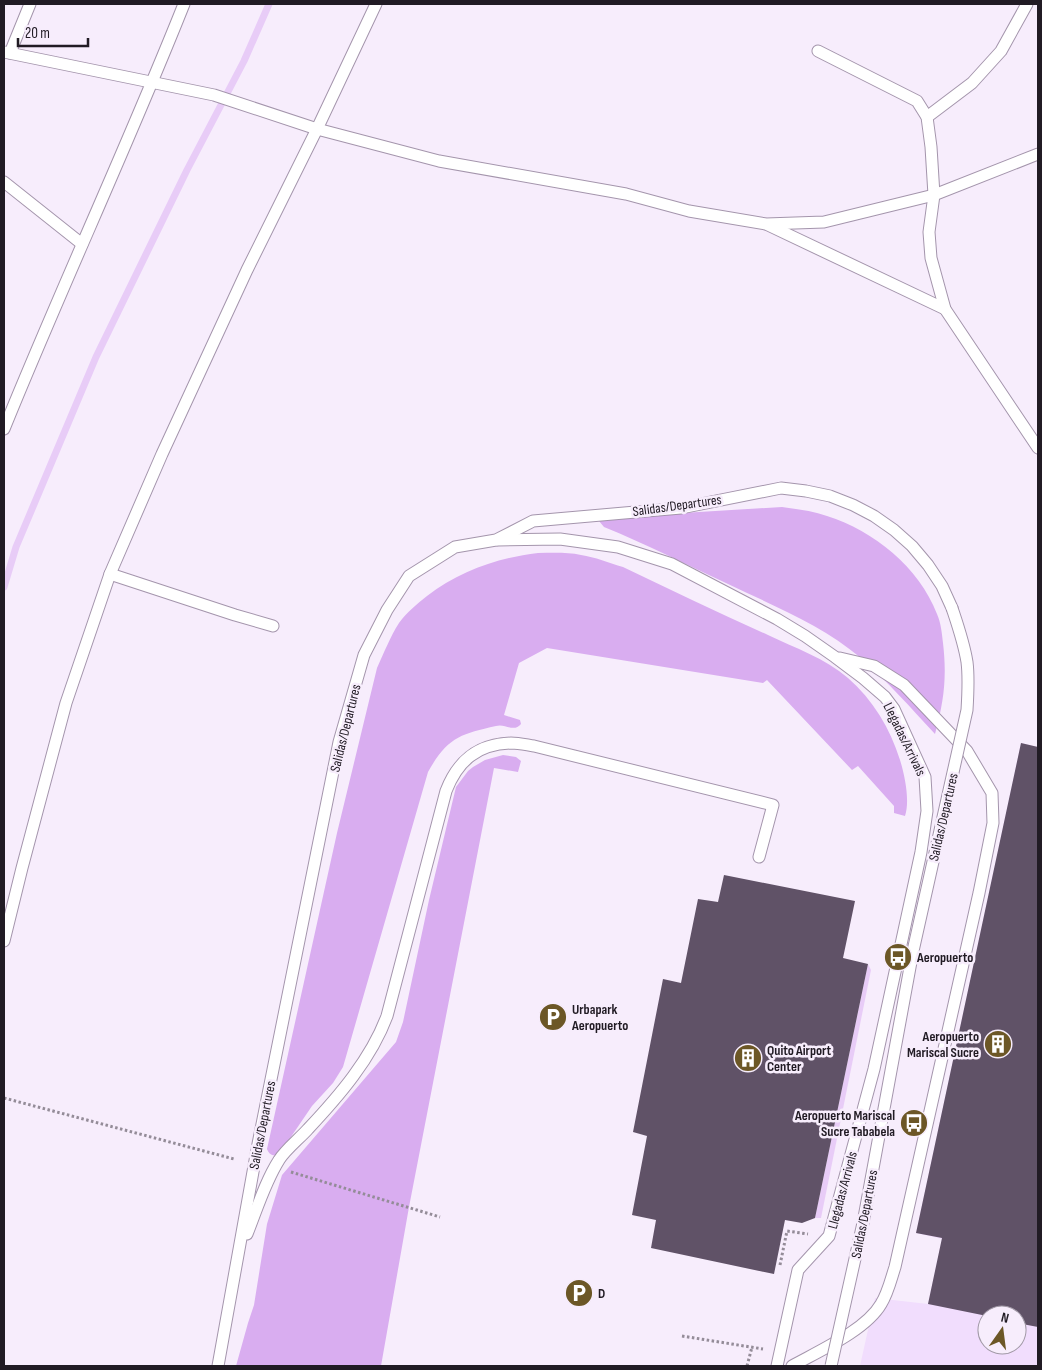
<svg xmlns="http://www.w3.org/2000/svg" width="1042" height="1370" font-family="'Sofia Sans Condensed',sans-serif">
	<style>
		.built { fill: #f1ddfd; fill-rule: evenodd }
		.green { fill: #d9adf0 }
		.water { fill: #e8ccf7 }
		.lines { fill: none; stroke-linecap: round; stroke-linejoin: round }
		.stream { stroke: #e8ccf7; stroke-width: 7 }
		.building { fill: #605267 }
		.lane-casing { stroke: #a495ac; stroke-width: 13 }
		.path { stroke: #948c98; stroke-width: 3; stroke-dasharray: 2.5 2.5; stroke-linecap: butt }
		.lane { stroke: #fff; stroke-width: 11 }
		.lane-bridge-casing { stroke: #a495ac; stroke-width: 13; stroke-linecap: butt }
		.lane-bridge { stroke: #fff; stroke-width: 11 }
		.labels { text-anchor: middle; stroke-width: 5; stroke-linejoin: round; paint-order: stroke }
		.street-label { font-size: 14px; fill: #211b24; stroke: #f7edfc }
		.poi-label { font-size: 14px; font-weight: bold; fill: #211b24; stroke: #f7edfc; text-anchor: start }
	</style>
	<rect width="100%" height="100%" fill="#f7edfc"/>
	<path class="built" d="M1021 743 1038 747V1366H860L875 1298 928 1304 942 1239 916 1233ZM987 1315H1017V1345H987Z"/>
	<g class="green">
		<path d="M782 507C797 509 813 511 827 516 874 531 919 567 937 614 941 623 942 634 943 643 947 677 944 701 935 734 911 708 887 681 861 658 822 625 774 606 728 584 687 565 646 544 604 527L599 521 601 518Z"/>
		<path d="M538 553C552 553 567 552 581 555 595 557 609 563 623 567 671 590 719 613 768 635 795 648 825 658 848 678 873 700 890 728 900 760 905 776 910 801 905 816L894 813V806L858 766 852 770 767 680 763 683 547 648 519 663 504 715 520 720 521 724C514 733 505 723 496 726 460 734 447 738 428 772L343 1067 333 1083 312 1106 280 1153 277 1156C271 1155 269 1154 267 1149L337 833 377 668C384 653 390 637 399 623 407 612 417 604 427 596 460 571 497 558 538 553Z"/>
		<polygon points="503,755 516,757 521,761 518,772 494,768 409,1207 381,1366 236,1366 248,1323 254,1305 267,1224 282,1175 396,1042 403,1022 429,900 456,787 468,771 473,767 485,760"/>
	</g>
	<polygon class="water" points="868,964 871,970 821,1218 815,1218"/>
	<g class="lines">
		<polyline class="stream" points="4,587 16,547 96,357 187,170 244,61 269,4"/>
	</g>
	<g class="building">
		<polygon points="1021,743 1038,747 1038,1327 1017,1323 1017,1315 987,1315 987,1316 928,1304 942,1238 916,1233"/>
		<polygon points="724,875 855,901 843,958 868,964 815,1218 802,1223 785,1220 774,1274 651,1248 656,1220 632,1215 647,1136 633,1132 663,979 681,983 698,899 718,902"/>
	</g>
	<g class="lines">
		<defs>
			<g id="lane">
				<polyline points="818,51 917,101 927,117 931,147 934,195 929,232 931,258 945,309 1038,448"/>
				<polyline points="4,52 214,95 317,129 439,161 626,194 689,211 766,224 824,222 934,195 1038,154"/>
				<polyline points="10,53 30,4"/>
				<polyline points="927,117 972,83 1001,51 1027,4"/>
				<polyline points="4,182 82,244"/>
				<polyline points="768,225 945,309"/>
				<path d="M4 429C62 286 127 147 184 4"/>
				<polyline points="498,540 560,539 618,547 672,564 777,619 805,636 835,657 863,678 885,697 894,709 925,777 927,811 921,852 874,1069 829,1236 798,1270 777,1366"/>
				<polyline points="110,574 235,615 273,626"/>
				<polyline points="4,941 22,868 66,703 110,574 162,454 247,270 317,129 376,4"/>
				<path d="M247 1234C257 1209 265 1182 279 1160 285 1150 300 1138 308 1129 339 1096 371 1059 387 1016L446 791C458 760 478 744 511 743 519 743 527 745 534 746L773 805 759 857"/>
				<polyline points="218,1366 258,1144 339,742 364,655 387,610 409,576 455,547 496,540 533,521 681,508 781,488 806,491 830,496 853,505 874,516 894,530 912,546 928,565 942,586 952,608"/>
				<path d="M792 1366C819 1351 866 1330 881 1304 888 1293 891 1279 895 1267L979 893 993 823 992 793 967 751 904 685 874 666 840 658"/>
			</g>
		</defs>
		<use href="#lane" class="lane-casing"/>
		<g class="path">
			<polyline points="4,1098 234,1159"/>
			<polyline points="291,1172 440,1217"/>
			<polyline points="780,1265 787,1231 808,1234"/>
			<polyline points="682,1336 763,1349"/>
			<polyline points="747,1366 752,1347"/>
		</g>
		<use href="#lane" class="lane"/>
		<defs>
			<path id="lane-bridge" d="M831 1366 863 1223 913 951 967 710C968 694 969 678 967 662 964 643 958 626 952 608"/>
		</defs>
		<use href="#lane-bridge" class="lane-bridge-casing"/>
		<use href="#lane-bridge" class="lane-bridge"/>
	</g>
	<defs>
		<symbol id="bus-disc" viewBox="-11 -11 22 22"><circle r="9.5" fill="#6c5726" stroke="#f7edfc"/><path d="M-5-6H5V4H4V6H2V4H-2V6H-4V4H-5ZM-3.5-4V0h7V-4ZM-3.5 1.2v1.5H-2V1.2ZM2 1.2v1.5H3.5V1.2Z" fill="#fff"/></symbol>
		<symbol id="parking-disc" viewBox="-11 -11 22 22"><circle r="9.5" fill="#6c5726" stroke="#f7edfc"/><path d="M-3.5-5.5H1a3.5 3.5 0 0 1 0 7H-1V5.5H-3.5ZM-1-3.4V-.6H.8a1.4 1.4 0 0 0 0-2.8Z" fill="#fff"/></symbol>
		<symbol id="building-disc" viewBox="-11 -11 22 22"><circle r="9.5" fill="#6c5726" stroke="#f7edfc"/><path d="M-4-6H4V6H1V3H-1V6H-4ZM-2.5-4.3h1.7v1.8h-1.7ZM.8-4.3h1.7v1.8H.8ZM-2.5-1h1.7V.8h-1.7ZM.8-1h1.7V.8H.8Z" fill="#fff"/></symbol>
	</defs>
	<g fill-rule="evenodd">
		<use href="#bus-disc" x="882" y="941" width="32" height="32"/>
		<use href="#parking-disc" x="537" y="1001" width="32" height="32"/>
		<use href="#building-disc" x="982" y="1028" width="32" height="32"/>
		<use href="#building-disc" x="732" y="1042" width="32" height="32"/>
		<use href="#bus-disc" x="898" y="1107" width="32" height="32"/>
		<use href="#parking-disc" x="563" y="1277" width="32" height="32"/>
	</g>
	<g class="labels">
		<g class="street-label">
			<text transform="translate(677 505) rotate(-8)" y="5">Salidas/Departures</text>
			<text transform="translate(345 728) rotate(-76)" y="5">Salidas/Departures</text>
			<text transform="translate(905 739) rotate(64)" y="5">Llegadas/Arrivals</text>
			<text transform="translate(943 817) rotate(-77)" y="5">Salidas/Departures</text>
			<text transform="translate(262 1125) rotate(-79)" y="5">Salidas/Departures</text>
			<text transform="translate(842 1190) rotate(-75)" y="5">Llegadas/Arrivals</text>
			<text transform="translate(864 1214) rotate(-79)" y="5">Salidas/Departures</text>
		</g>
		<g class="poi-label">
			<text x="917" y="962">Aeropuerto</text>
			<text x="572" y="1014">Urbapark<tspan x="572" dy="16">Aeropuerto</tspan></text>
			<text x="979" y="1041" text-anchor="end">Aeropuerto<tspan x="979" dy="16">Mariscal Sucre</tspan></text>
			<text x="767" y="1055">Quito Airport<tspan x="767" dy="16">Center</tspan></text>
			<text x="895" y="1120" text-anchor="end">Aeropuerto Mariscal<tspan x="895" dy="16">Sucre Tababela</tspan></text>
			<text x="598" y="1298">D</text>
		</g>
	</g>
	<rect width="1042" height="1370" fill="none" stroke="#211b24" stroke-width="10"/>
	<g transform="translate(1002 1330) rotate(14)"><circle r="24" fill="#f7edfc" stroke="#a199a6"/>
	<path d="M0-4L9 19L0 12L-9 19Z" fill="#6c5726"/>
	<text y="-8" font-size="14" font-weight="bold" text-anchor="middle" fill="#211b24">N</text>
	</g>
	<path d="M18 38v8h70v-8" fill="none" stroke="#211b24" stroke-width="2.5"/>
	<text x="25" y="38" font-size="15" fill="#211b24" stroke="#f7edfc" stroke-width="4" paint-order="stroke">20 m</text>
</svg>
